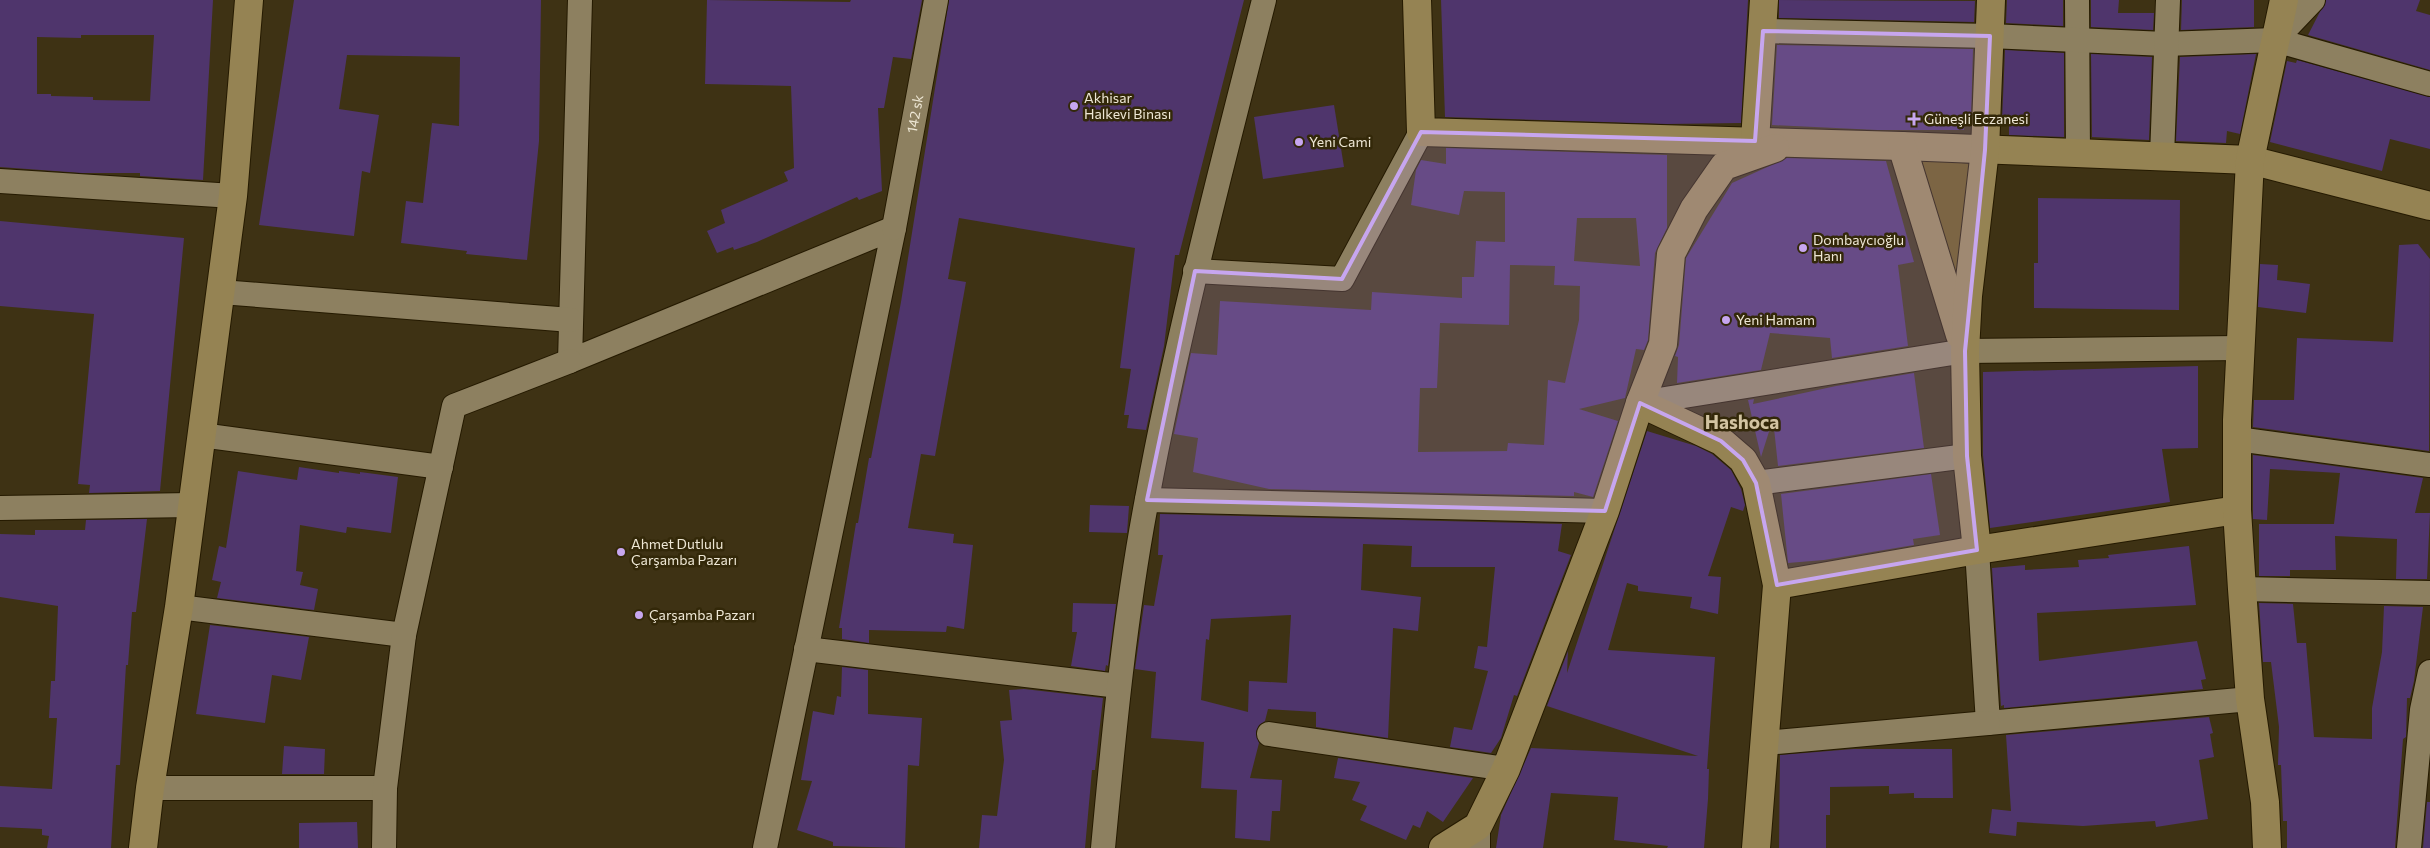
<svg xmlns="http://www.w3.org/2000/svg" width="2430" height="848" font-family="Commissioner,sans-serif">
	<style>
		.green { fill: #695519 }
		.building { fill: #4f356c; fill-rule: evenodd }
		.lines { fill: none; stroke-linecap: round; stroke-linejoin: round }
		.street-casing { stroke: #251a00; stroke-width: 26 }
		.secondary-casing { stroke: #251a00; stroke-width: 30 }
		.street { stroke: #8d8060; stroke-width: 24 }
		.secondary { stroke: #958353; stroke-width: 28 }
		.marked { fill: #c7a6ef; fill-opacity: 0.2; stroke: #c7a6ef; stroke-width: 4; stroke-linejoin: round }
		.poi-dot { fill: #c7a6ef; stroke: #332809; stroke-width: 2 }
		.labels { text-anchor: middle; stroke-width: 5; stroke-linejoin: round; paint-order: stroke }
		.poi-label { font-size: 14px; fill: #eee7d5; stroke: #332809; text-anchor: start }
		.street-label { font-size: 14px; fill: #eee7d5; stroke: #332809 }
		.district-label { font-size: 19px; font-weight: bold; fill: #d2c4a2; stroke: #332809 }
	</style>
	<rect width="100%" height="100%" fill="#3e3214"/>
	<polygon class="green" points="1918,158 1970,164 1961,296"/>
	<g class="building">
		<path d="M0 0H213L203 180 140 176V173H82L0 167ZM81 35H154L150 101 93 100V97L51 96V94H37V37L81 38Z"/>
		<polygon points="294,0 541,0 539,141 527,260 466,254 467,251 401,243 406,201 423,203 432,123 459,126 460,57 347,55 339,109 379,115 370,173 362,171 354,236 259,225"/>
		<polygon points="707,0 850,2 851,0 922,0 911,59 893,57 884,108 878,108 882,191 859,200 857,197 757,242 734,250 733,247 717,253 707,231 725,223 721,210 788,181 784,172 794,168 791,86 705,84"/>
		<polygon points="949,0 1244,0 1179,255 1175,255 1164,346 1146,430 1127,428 1129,415 1124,415 1131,369 1120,368 1135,248 959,218 948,279 966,282 935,456 921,454 908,528 954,534 953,543 973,545 964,629 947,626 946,632 869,630 869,643 842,639 842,628 839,628 856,523 858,523 869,458 871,458 901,302"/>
		<polygon points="1441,0 1748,0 1741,123 1667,124 1445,117"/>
		<polygon points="1779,0 1975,1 1974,22 1779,18"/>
		<polygon points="2007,0 2063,0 2063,26 2006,23"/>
		<polygon points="2091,0 2119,0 2118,13 2154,13 2153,30 2091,27"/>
		<polygon points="2182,0 2254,0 2254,27 2181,30"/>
		<polygon points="2326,0 2420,0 2416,11 2430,15 2430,70 2308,35"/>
		<polygon points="1777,45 1973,49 1971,121 1965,121 1964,130 1877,130 1772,125"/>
		<polygon points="2005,50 2064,53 2064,137 2009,135 2009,121 2002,121"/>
		<polygon points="2091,54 2152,57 2149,140 2092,137"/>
		<polygon points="2256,54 2240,134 2227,131 2226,143 2176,141 2180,57"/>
		<polygon points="2297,60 2430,97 2430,149 2390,139 2382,171 2270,142 2287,61 2296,63"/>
		<polygon points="1334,105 1344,167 1263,179 1254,117"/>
		<path d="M1446 148 1667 155V228L1655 253 1648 340 1644 350 1636 349 1625 398 1579 409 1618 421 1593 497 1574 492V496L1269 489 1193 472 1198 438 1174 434 1191 353 1217 355 1220 301 1371 310 1372 292 1462 298V277H1474L1476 241 1505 242V192L1464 191 1459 215 1411 205 1416 170 1421 160 1446 164ZM1577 218H1636L1640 266 1574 261ZM1510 265 1555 266 1554 285 1580 286 1579 320 1565 383 1548 380 1544 445 1508 443 1507 451 1418 452 1420 388H1437L1440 323 1509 325Z"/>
		<polygon points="1787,158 1886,161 1914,262 1898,265 1908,346 1832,358 1830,338 1770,333 1761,370 1677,383 1678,357 1675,356 1679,345 1686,258 1732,183"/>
		<polygon points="2038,198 2180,200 2179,310 2034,308 2034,263 2038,263"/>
		<polygon points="0,221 184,238 160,491 89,493 90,485 78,484 94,314 0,306"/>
		<polygon points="2418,244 2430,259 2429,451 2253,427 2254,400 2294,400 2297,338 2393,342 2399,245"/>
		<polygon points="2260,264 2278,265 2277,280 2310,284 2306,313 2258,307"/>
		<polygon points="2198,366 2198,448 2162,449 2170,502 1990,528 1983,455 1983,372"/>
		<polygon points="1914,373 1924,448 1778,466 1773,419 1761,457 1748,400 1754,399 1753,404 1836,386"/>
		<polygon points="1647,431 1696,446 1712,454 1731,470 1741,489 1745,505 1743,511 1731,507 1708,576 1721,577 1718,614 1690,608 1692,597 1638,591 1638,586 1627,583 1608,650 1715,657 1707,769 1709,769 1708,799 1704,848 1667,848 1668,846 1614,840 1618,797 1551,793 1543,848 1496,848 1501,815 1531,748 1698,756 1547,706 1568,651 1567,673"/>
		<polygon points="2253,455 2423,478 2415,513 2430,513 2427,579 2396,579 2397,539 2335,536 2336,570 2290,570 2290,576 2259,576 2259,524 2334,524 2340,473 2270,469 2267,520 2253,519"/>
		<polygon points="299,467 339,473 339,471 360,474 360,472 398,477 391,533 347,527 346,533 300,525 296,571 303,572 300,585 318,589 314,610 217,598 221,582 212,580 219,546 226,548 238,471 297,480"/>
		<polygon points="1931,474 1940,535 1913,539 1914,545 1824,560 1788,563 1781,494"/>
		<polygon points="1090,505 1129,506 1127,533 1089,532"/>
		<path d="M1160 514 1562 524 1558 551 1571 555 1517 696 1514 695 1501 738 1491 753 1450 747 1454 727 1472 730 1488 671 1474 668 1478 646 1487 647 1495 567H1411L1412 546 1363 544 1361 590 1421 597 1418 631 1393 628 1388 738 1316 727V712L1268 709 1265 721 1259 725 1256 732 1259 743 1250 778 1282 780 1280 811H1272L1270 841 1235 838 1237 790 1201 788 1204 742 1151 738 1156 672 1135 669 1144 605 1154 606 1163 555H1158ZM1291 615 1287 683 1249 681 1248 712 1201 700 1206 639 1209 640 1211 619Z"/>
		<polygon points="147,519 136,612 132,612 128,665 126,665 120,765 116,765 111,848 47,848 49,836 42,835 42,829 0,827 0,786 52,789 57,718 49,718 51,681 55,681 58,606 0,597 0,534 35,535 35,530 85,530 86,520"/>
		<polygon points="2189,546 2196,605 2037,613 2039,661 2197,641 2206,679 2201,680 2203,689 2004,708 2004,705 2001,706 1992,568 2025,565 2025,570 2079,567 2078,560 2109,558 2108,555"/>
		<polygon points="1073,603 1116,604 1108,666 1106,665 1105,671 1071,666 1077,632 1072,632"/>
		<polygon points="2259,603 2293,604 2297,643 2306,643 2314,737 2372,739 2372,708 2382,652 2384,606 2423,607 2414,681 2410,698 2407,698 2406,737 2403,739 2395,848 2287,848 2287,821 2283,821 2281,765 2278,765 2279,727 2271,662 2263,662"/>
		<polygon points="210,625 309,637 301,680 272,675 265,723 196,714"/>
		<polygon points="842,667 868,670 868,714 922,718 919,766 908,765 905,848 833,846 833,842 797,830 812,781 801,780 813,711 834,715 837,696 841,697"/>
		<polygon points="1024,689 1103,698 1095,770 1092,770 1085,848 979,848 982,815 997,816 1004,760 1000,721 1012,720 1009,690"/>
		<polygon points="2209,717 2213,733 2210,734 2214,757 2199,760 2208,819 2156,827 2155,821 2083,826 2017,822 2016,836 1989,833 1992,809 2011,811 2006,735"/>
		<polygon points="284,746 325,749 324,774 282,774"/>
		<polygon points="1853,749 1952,749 1953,798 1914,798 1914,793 1889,794 1889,786 1830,787 1830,815 1826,815 1826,848 1779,848 1780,755"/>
		<polygon points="1338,758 1473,778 1443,822 1427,811 1420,828 1413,825 1406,840 1360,820 1367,806 1352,800 1360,782 1334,778"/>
		<polygon points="2427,802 2430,802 2430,848 2423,848"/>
		<polygon points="357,822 358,848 299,848 299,823"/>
	</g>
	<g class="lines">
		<defs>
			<g id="street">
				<polyline points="580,0 570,361 894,228 765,848"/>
				<polyline points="2077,0 2078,153"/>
				<polyline points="1763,31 1990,36 2165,44 2275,40 2430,84"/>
				<polyline points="2275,40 2313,0"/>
				<polyline points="2162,156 2168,0"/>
				<polyline points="0,181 233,196"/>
				<path id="s1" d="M894 228 936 0"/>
				<polyline points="1195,271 1342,279 1421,132"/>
				<polyline points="221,292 571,320"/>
				<polyline points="1640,403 1965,351 2240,348"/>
				<polyline points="201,435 441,467"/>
				<polyline points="2237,439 2430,465"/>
				<polyline points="1756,483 1967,456"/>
				<polyline points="1147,500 1605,511"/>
				<polyline points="0,508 192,505"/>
				<polyline points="1977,550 1988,723 2250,699"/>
				<polyline points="2242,589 2430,593"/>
				<polyline points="179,607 404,635"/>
				<polyline points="806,649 1119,686"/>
				<polyline points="1269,734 1506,769"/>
				<polyline points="1765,743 1988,723"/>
				<polyline points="150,788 385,788"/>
				<polyline points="384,848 385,788 404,635 454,406 570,361"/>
				<path d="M1103 848C1114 731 1125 614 1147 499 1178 331 1222 166 1264 0"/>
				<polyline points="1478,848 1478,826"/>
				<polyline points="2409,848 2422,710 2430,672"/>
			</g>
			<g id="secondary">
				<polyline points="1417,0 1421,132 1902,146 2250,160 2430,206"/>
				<polyline points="1755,141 1764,0"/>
				<polyline points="1902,146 1960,335"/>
				<polyline points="1977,550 1967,456 1965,351 1968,296 1985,150 1991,0"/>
				<polyline points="1777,585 1977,550 2237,510"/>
				<polyline points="143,848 150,788 179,607 233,196 249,0"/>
				<polyline points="1443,848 1478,826 1506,769 1605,511 1640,403"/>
				<polyline points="1756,848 1777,585 1756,483 1743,460 1721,441 1640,403 1663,344 1671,254 1694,209 1724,166 1775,148"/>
				<polyline points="2267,848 2265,802 2250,699 2242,589 2237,510 2237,420 2250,160 2284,0"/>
			</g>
		</defs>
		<use href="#street" class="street-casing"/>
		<use href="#secondary" class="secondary-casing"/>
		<use href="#street" class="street"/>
		<use href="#secondary" class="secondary"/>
	</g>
	<path class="marked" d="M1763 31 1990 36 1985 150 1965 351 1967 456 1977 550 1777 585 1756 483 1743 460 1721 441 1640 403 1605 511 1147 500 1195 271 1342 279 1421 132 1755 141Z"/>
	<g class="poi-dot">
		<circle cx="1074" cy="106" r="5"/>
		<path d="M1911.5 111.5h5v5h5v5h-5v5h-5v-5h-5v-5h5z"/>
		<circle cx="1299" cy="142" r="5"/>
		<circle cx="1803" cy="248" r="5"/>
		<circle cx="1726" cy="320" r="5"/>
		<circle cx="621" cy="552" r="5"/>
		<circle cx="639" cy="615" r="5"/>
	</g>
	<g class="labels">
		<g class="poi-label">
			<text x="1084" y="103">Akhisar<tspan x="1084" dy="16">Halkevi Binası</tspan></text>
			<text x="1924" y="124">Güneşli Eczanesi</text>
			<text x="1309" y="147">Yeni Cami</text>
			<text x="1813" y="245">Dombaycıoğlu<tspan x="1813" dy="16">Hanı</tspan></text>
			<text x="1736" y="325">Yeni Hamam</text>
			<text x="631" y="549">Ahmet Dutlulu<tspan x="631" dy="16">Çarşamba Pazarı</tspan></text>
			<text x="649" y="620">Çarşamba Pazarı</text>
		</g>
		<g class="street-label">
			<text dy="5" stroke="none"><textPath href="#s1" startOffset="116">142 sk</textPath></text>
		</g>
		<g class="district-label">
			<text x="1742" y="429">Hashoca</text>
		</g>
	</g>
</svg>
